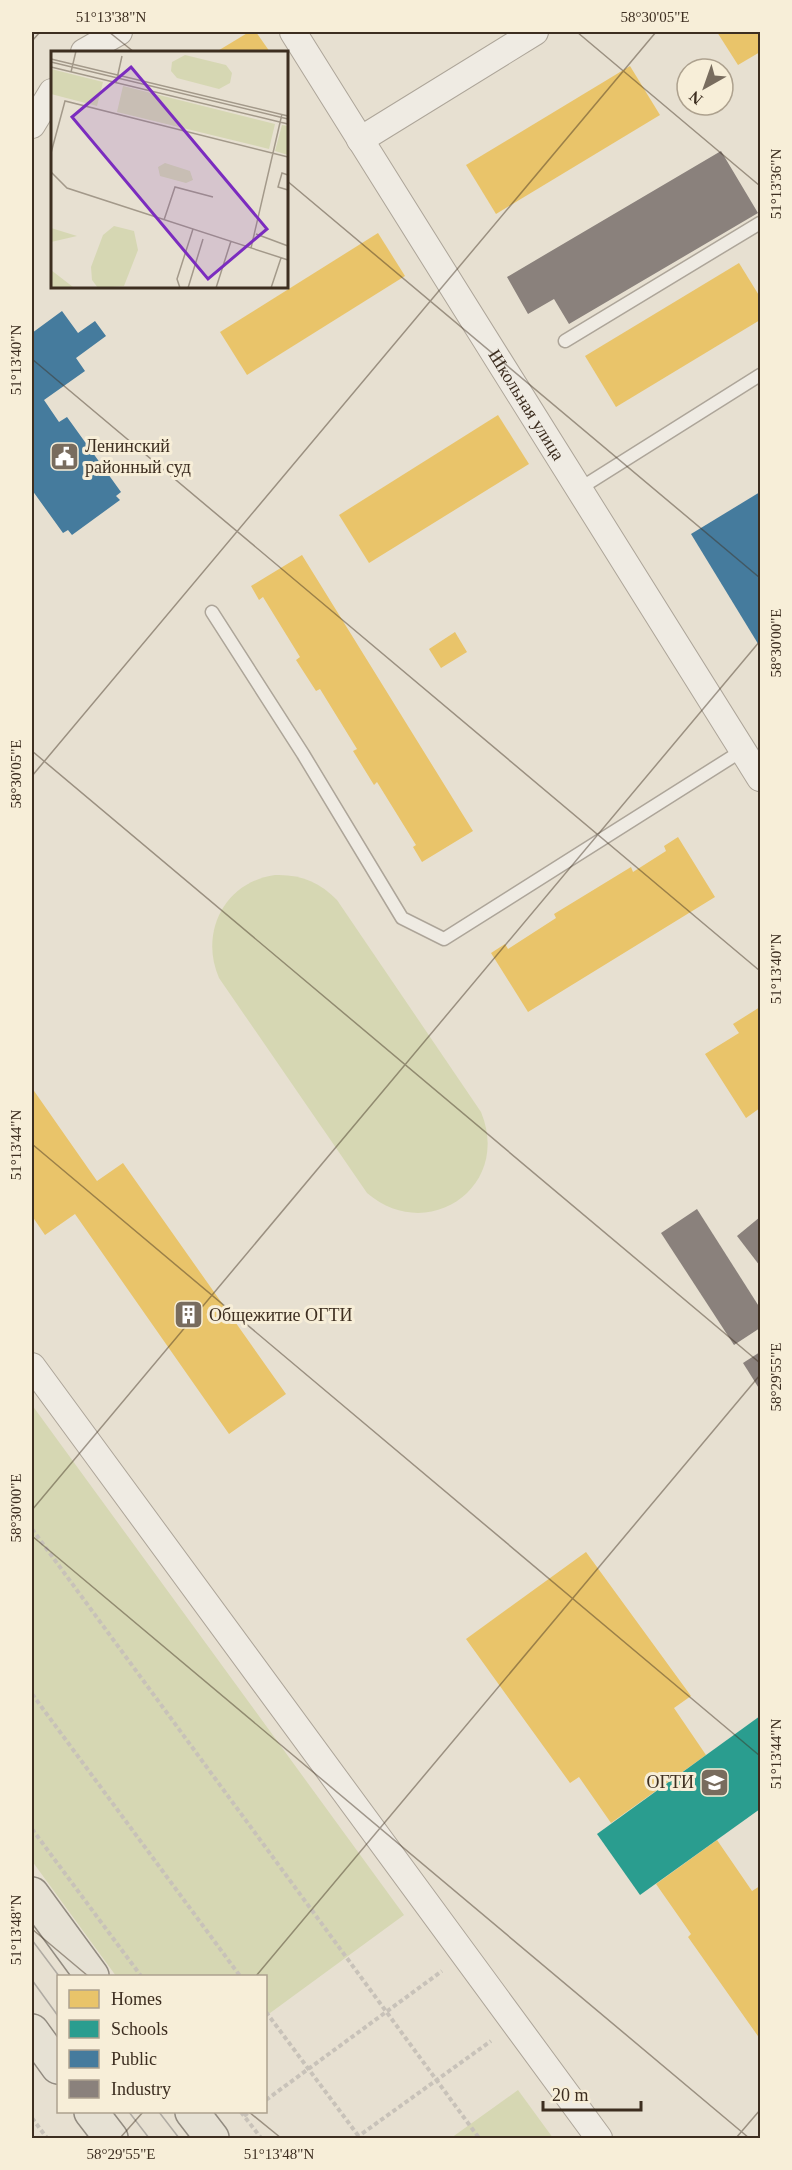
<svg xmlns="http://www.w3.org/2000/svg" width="792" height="2170" font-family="'Times New Roman',serif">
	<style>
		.green { fill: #d6d7b3 }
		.homes { fill: #e9c46a }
		.schools { fill: #2a9d8f }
		.public { fill: #457b9d }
		.industry { fill: #8a817c }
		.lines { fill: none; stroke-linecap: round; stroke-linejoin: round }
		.service-casing { stroke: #ada599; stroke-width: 15 }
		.minor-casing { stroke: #ada599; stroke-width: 28 }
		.primary-casing { stroke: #928b80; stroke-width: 36 }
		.path { stroke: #c8c2b9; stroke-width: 4; stroke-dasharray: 4.5 3; stroke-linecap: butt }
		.service { stroke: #efebe3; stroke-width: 12 }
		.minor { stroke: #efebe3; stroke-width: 26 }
		.primary { stroke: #e6e1d4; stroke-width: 33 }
		.tram { stroke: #afaaa2; stroke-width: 1.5 }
		.ticks { fill: none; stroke: #3d2e20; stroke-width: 1.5; stroke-opacity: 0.45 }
		.labels { text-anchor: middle; stroke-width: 6; stroke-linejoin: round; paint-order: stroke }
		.street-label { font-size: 18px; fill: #3d2e20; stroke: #f7eed8 }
		.poi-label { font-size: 18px; fill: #3d2e20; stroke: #f7eed8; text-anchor: start }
		.inset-road { fill: none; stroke: #a3998a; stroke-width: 1.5 }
		.view { fill: #7b2cbf; fill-opacity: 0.15; stroke: #7b2cbf; stroke-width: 3 }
		.inset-edge { fill: none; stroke: #3d2e20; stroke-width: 3 }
		.neatline { fill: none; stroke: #3d2e20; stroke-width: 2 }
		.ticks-label { font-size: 15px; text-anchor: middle; fill: #3d2e20 }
	</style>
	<rect width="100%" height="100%" fill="#e7e0d1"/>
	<g class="green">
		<path d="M275 875C300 874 320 882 337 900L481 1112C512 1187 428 1245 367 1193L219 978C199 932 225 882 275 875Z"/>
		<polygon points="32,1405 404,1915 266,2016 266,1976 116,1976 32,1861"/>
		<polygon points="518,2090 553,2138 451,2138"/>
	</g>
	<g class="homes">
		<polygon points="249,32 256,32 270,52 216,52"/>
		<polygon points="717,32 760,32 760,52 738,65"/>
		<polygon points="630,66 660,115 496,214 466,165"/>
		<polygon points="378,233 405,276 247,375 220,332"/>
		<polygon points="739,263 760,297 760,320 616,407 585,356"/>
		<polygon points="498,415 529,464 369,563 339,515"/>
		<polygon points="302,555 473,831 422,862 413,847 416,845 377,782 374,785 353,751 357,749 320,689 316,691 296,660 300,657 263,597 259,600 251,586"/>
		<polygon points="455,632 467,652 441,668 429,649"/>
		<polygon points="678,837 715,897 528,1012 491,953 505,944 508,949 556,918 554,914 631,867 633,872 666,851 664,846"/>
		<polygon points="760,1007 760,1108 746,1118 705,1054 739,1033 733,1024"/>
		<polygon points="32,1088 97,1181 123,1163 286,1394 229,1434 75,1214 45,1235 32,1216"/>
		<polygon points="586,1552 691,1696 674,1708 706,1755 611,1823 579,1777 570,1783 466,1639"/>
		<polygon points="717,1840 752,1891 760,1886 760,2039 688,1937 691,1934 656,1884"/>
	</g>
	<polygon class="schools" points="760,1716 760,1809 640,1895 597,1834"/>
	<g class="public">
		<polygon points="62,311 78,333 95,321 106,336 76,358 85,371 44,400 59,422 67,417 121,492 116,496 120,500 72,535 68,530 63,533 32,490 32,333"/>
		<polygon points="760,492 760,647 691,534"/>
	</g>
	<g class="industry">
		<polygon points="721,151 758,213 569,324 554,299 528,314 507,277"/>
		<polygon points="697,1209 760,1308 760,1328 734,1345 661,1233"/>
		<polygon points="760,1217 760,1266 737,1236"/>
		<polygon points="760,1352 760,1390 743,1363"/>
	</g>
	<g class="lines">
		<defs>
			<g id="service">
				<polyline points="565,341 760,223"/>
				<polyline points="579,489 760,375"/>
				<polyline points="212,612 303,754 402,918 444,939 743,750"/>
			</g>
			<g id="minor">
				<path id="s1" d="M293 32 760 778"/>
				<polyline points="84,52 119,32"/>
				<polyline points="32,125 52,92"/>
				<polyline points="360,140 535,32"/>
				<polyline points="32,1366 599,2138"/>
			</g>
			<g id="primary">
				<polyline points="32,1894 92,1976"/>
				<polyline points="32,2031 58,2067"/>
				<polyline points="91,2112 111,2138"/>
				<polyline points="192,2112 212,2138"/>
			</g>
		</defs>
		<use href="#service" class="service-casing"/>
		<use href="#minor" class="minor-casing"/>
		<use href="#primary" class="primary-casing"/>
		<g class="path">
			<polyline points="32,1529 479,2138"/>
			<polyline points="32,1694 240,1976"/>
			<polyline points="32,1829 141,1976"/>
			<polyline points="266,2012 360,2138"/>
			<polyline points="266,2100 442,1971"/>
			<polyline points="241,2112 261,2138"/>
			<polyline points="244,2116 249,2112"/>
			<polyline points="32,2118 47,2138"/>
			<polyline points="356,2138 491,2041"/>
		</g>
		<use href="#service" class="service"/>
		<use href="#minor" class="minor"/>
		<use href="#primary" class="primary"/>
		<g class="tram">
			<polyline points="32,1940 59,1976"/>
			<polyline points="32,1980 58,2016"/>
			<polyline points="129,2112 149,2138"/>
			<polyline points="159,2112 179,2138"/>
		</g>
	</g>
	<path class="ticks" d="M109 32 134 52M577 32 760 186M32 41 40 32M286 180 760 578M32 359 760 971M32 751 760 1363M32 776 656 32M32 1144 760 1756M32 1510 760 641M32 1536 749 2138M32 1929 88 1976M256 1976 760 1375M249 2112 281 2138M120 2138 143 2112M736 2138 760 2110"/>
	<defs>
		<symbol id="civic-square" viewBox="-11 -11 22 22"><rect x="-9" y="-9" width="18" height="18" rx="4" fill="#786c5e" stroke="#f7eed8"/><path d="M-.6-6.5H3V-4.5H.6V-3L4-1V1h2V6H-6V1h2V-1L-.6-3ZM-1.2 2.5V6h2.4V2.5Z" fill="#fff"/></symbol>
		<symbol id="building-square" viewBox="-11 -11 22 22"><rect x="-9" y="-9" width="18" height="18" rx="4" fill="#786c5e" stroke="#f7eed8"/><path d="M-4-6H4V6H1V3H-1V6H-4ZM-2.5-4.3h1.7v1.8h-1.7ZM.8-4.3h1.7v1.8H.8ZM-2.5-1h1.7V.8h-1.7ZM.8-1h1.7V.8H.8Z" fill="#fff"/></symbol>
		<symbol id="university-square" viewBox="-11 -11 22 22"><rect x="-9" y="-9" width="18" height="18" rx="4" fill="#786c5e" stroke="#f7eed8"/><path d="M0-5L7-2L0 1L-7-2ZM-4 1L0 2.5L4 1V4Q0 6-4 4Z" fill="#fff"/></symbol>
	</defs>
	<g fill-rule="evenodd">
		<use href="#civic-square" x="48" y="440" width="33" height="33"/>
		<use href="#building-square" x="172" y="1298" width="33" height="33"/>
		<use href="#university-square" x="698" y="1766" width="33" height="33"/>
	</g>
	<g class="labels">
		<g class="street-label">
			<text dy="6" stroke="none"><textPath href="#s1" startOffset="440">Школьная улица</textPath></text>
		</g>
		<g class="poi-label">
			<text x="85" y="452">Ленинский<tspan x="85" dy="21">районный суд</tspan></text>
			<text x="209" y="1321">Общежитие ОГТИ</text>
			<text x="694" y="1788" text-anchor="end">ОГТИ</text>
		</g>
	</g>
	<g transform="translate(51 51)">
		<rect width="237" height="237" fill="#e7e0d1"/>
		<path d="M134 4 175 14 181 22 179 32 168 38 126 27 120 20 121 11ZM0 18 52 31 46 55 0 43ZM72 35 224 73 218 98 66 61ZM231 74 237 75V104L224 100ZM114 112 139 120 142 129 135 132 109 125 107 116ZM63 175 83 180 87 199 73 235 47 237 41 229 40 216 52 184ZM0 177 26 185 0 191ZM0 219 22 236 25 237H0Z" fill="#d6d7b3"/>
		<path class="inset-road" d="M0 8 237 65M0 11 237 68M0 16 237 73M20 21 25 0M65 32 71 5M0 102 14 50 237 106M0 121 16 137 237 209M237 124 231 122 227 136 237 139M113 169 124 136 162 146M205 183 237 195M200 197 231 63M129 237 126 228 142 178M137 237 152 188M165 237 180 190M220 237 230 207"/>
		<path class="view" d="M80 16 216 178 157 228 21 66Z"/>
		<rect width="237" height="237" class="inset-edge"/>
	</g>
	<rect width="792" height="2170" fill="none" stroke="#f7eed8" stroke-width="66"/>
	<rect x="57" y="1975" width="210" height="138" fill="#f7eed8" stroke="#ada18e" stroke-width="1.5"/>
	<rect x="69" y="1990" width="30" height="18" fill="#e9c46a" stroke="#ada18e" stroke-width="1.5"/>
	<text x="111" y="2005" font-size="18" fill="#3d2e20">Homes</text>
	<rect x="69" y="2020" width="30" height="18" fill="#2a9d8f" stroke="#ada18e" stroke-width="1.5"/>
	<text x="111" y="2035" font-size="18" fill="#3d2e20">Schools</text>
	<rect x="69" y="2050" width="30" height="18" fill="#457b9d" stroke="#ada18e" stroke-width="1.5"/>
	<text x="111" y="2065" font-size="18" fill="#3d2e20">Public</text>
	<rect x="69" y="2080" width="30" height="18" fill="#8a817c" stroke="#ada18e" stroke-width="1.5"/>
	<text x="111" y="2095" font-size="18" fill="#3d2e20">Industry</text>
	<g transform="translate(705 87) rotate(220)"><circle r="28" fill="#f7eed8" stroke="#ada18e" stroke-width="1.5"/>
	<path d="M0-4.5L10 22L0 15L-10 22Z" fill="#786c5e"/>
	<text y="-9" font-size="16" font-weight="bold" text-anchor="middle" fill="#3d2e20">N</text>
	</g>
	<path d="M543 2101v9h98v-9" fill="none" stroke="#3d2e20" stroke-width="3"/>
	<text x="552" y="2101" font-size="18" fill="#3d2e20" stroke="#f7eed8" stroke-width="4.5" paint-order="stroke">20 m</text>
	<rect x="33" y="33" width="726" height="2104" class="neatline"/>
	<g class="ticks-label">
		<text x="111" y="22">51°13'38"N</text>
		<text x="655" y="22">58°30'05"E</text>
		<text transform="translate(776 184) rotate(-90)" y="5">51°13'36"N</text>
		<text transform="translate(16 360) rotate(-90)" y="5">51°13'40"N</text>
		<text transform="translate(776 643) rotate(-90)" y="5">58°30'00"E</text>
		<text transform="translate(16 774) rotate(-90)" y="5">58°30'05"E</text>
		<text transform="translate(776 969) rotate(-90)" y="5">51°13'40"N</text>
		<text transform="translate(16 1145) rotate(-90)" y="5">51°13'44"N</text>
		<text transform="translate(776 1377) rotate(-90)" y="5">58°29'55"E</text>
		<text transform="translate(16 1508) rotate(-90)" y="5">58°30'00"E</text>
		<text transform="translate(776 1754) rotate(-90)" y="5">51°13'44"N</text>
		<text transform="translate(16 1930) rotate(-90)" y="5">51°13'48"N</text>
		<text x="121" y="2159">58°29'55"E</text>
		<text x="279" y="2159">51°13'48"N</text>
	</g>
</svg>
